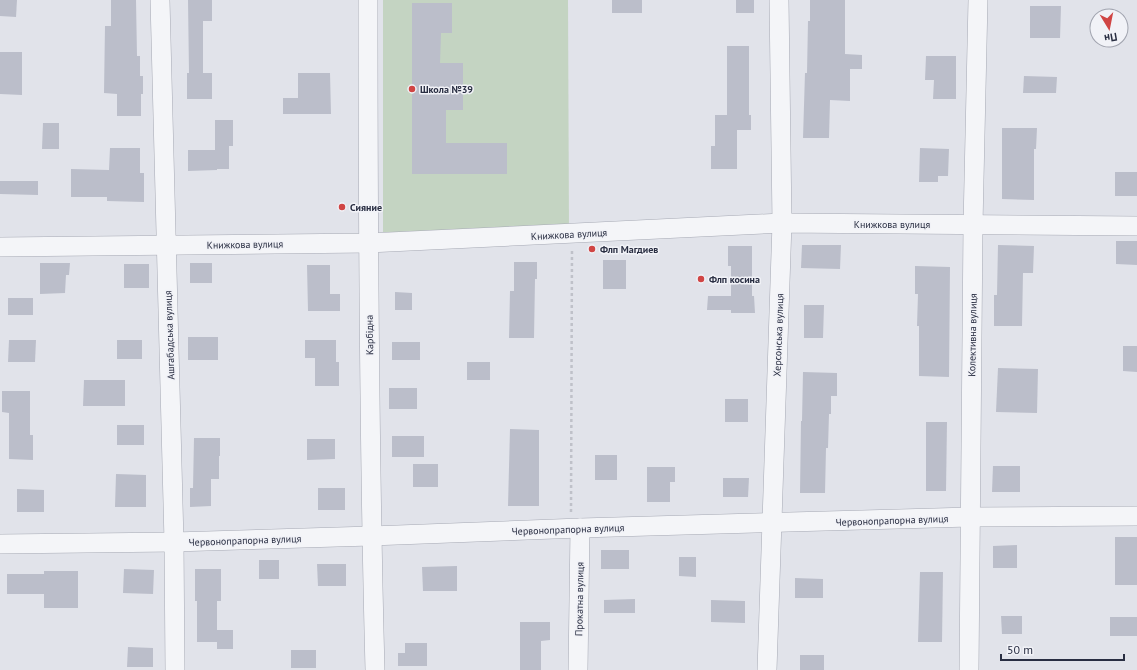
<svg xmlns="http://www.w3.org/2000/svg" width="1137" height="670" font-family="'PT Sans',sans-serif">
	<style>
		.green { fill: #c4d4c2 }
		.building { fill: #bbbeca }
		.lines { fill: none; stroke-linecap: round; stroke-linejoin: round }
		.minor-casing { stroke: #a6a9b4; stroke-width: 20 }
		.path { stroke: #bfc1c9; stroke-width: 2.5; stroke-dasharray: 3 3; stroke-linecap: butt }
		.minor { stroke: #f4f5f8; stroke-width: 19 }
		.poi-dot { fill: #d04544; stroke: #f1f2f7; stroke-width: 1.5 }
		.labels { text-anchor: middle; stroke-width: 3; stroke-linejoin: round; paint-order: stroke }
		.poi-label { font-size: 10px; font-weight: bold; fill: #292e42; stroke: #f1f2f7; text-anchor: start }
		.street-label { font-size: 10px; fill: #292e42; stroke: #f1f2f7 }
	</style>
	<rect width="100%" height="100%" fill="#e1e3ea"/>
	<polygon class="green" points="383,0 568,0 569,231 383,232"/>
	<g class="building">
		<polygon points="0,0 17,0 16,17 0,16"/>
		<polygon points="111,0 136,0 137,56 140,56 140,76 143,76 143,94 141,94 141,116 117,116 117,94 104,93 105,26 111,26"/>
		<polygon points="188,0 212,0 212,21 203,21 203,73 212,73 212,99 187,99 187,73 189,73"/>
		<rect x="612" y="0" width="30" height="13"/>
		<rect x="736" y="0" width="18" height="13"/>
		<polygon points="810,0 845,0 845,54 862,55 862,69 850,69 850,101 830,100 829,138 803,138 805,73 807,73 808,21 810,21"/>
		<polygon points="412,3 452,3 452,33 441,33 440,63 463,63 463,110 446,110 446,143 507,143 507,174 412,174"/>
		<polygon points="1030,6 1061,6 1060,38 1030,38"/>
		<polygon points="727,46 749,46 749,115 751,115 751,130 737,130 737,169 711,169 711,146 715,146 715,115 727,115"/>
		<polygon points="0,52 22,52 22,95 0,94"/>
		<polygon points="926,56 956,56 956,99 933,99 934,80 925,80"/>
		<polygon points="298,73 330,73 331,114 283,114 283,98 298,98"/>
		<polygon points="1024,76 1057,77 1056,93 1023,93"/>
		<polygon points="215,120 233,120 233,146 229,146 229,169 217,169 217,170 188,171 188,150 215,150"/>
		<polygon points="43,123 59,123 59,149 42,149"/>
		<polygon points="1002,128 1037,128 1036,149 1034,149 1034,200 1002,199"/>
		<polygon points="110,148 140,148 140,173 144,173 144,202 107,201 107,197 71,197 71,169 109,170"/>
		<polygon points="920,148 949,149 948,176 938,176 938,182 919,182"/>
		<rect x="1115" y="172" width="22" height="24"/>
		<polygon points="0,181 38,181 38,195 0,194"/>
		<polygon points="1116,241 1137,241 1137,265 1116,264"/>
		<polygon points="802,245 841,245 840,269 801,268"/>
		<polygon points="998,245 1034,246 1033,273 1023,273 1022,326 994,326 994,295 997,295"/>
		<polygon points="728,246 752,246 752,296 754,296 755,313 731,313 731,310 707,310 708,296 731,296 731,266 728,266"/>
		<rect x="603" y="260" width="23" height="29"/>
		<polygon points="514,262 537,262 537,279 535,279 534,338 509,338 510,291 514,291"/>
		<polygon points="40,263 70,263 69,275 66,275 65,293 40,294"/>
		<rect x="190" y="263" width="22" height="20"/>
		<rect x="124" y="264" width="25" height="24"/>
		<polygon points="307,265 330,265 330,294 340,294 340,311 308,311"/>
		<polygon points="915,266 950,267 949,377 919,376 919,326 917,326 918,294 915,294"/>
		<polygon points="395,292 412,293 412,310 395,310"/>
		<rect x="8" y="298" width="25" height="17"/>
		<polygon points="804,305 824,305 823,338 804,338"/>
		<rect x="188" y="337" width="30" height="23"/>
		<polygon points="9,340 36,340 35,362 8,362"/>
		<rect x="117" y="340" width="25" height="19"/>
		<polygon points="305,340 336,340 336,362 339,362 339,386 315,386 315,358 305,358"/>
		<rect x="392" y="342" width="28" height="18"/>
		<polygon points="1123,346 1137,346 1137,372 1123,371"/>
		<rect x="467" y="362" width="23" height="18"/>
		<polygon points="998,368 1038,369 1037,413 996,412"/>
		<polygon points="803,372 837,373 837,396 831,396 831,414 829,414 828,448 826,448 825,493 800,493 801,421 802,421"/>
		<polygon points="84,380 125,380 125,406 83,406"/>
		<rect x="389" y="388" width="28" height="21"/>
		<polygon points="2,391 30,391 30,435 33,435 33,460 9,459 9,413 2,412"/>
		<rect x="725" y="399" width="23" height="23"/>
		<polygon points="926,422 947,422 946,491 926,491"/>
		<rect x="117" y="425" width="27" height="20"/>
		<polygon points="510,429 539,430 539,506 508,506"/>
		<rect x="392" y="436" width="32" height="21"/>
		<polygon points="194,438 220,438 220,456 219,456 219,479 211,479 211,506 190,507 190,488 193,488"/>
		<polygon points="307,439 335,439 335,459 307,460"/>
		<rect x="595" y="455" width="22" height="25"/>
		<rect x="413" y="464" width="25" height="23"/>
		<polygon points="993,466 1020,466 1020,492 992,492"/>
		<polygon points="647,467 675,467 675,482 670,482 670,502 647,502"/>
		<polygon points="116,474 146,475 146,507 115,507"/>
		<polygon points="723,478 749,478 748,497 723,497"/>
		<rect x="318" y="488" width="27" height="22"/>
		<polygon points="17,489 44,490 44,512 17,512"/>
		<rect x="1115" y="537" width="22" height="48"/>
		<polygon points="1017,545 1017,568 993,568 993,546"/>
		<rect x="601" y="550" width="28" height="19"/>
		<polygon points="679,557 696,557 696,577 679,576"/>
		<rect x="259" y="560" width="20" height="19"/>
		<polygon points="317,564 346,564 346,586 318,586"/>
		<polygon points="457,566 457,591 423,591 422,567"/>
		<polygon points="124,569 154,570 153,594 123,593"/>
		<polygon points="195,569 221,569 221,601 217,601 217,642 197,642 197,601 195,601"/>
		<polygon points="44,571 78,571 78,608 44,608 44,594 7,594 7,574 44,574"/>
		<polygon points="920,572 943,572 942,642 918,642"/>
		<polygon points="795,578 823,579 823,598 795,598"/>
		<polygon points="635,599 635,613 604,613 604,600"/>
		<polygon points="711,600 745,601 745,623 711,622"/>
		<polygon points="1001,616 1022,616 1022,634 1002,634"/>
		<rect x="1110" y="617" width="27" height="19"/>
		<polygon points="520,622 550,622 550,640 541,641 541,670 520,670"/>
		<rect x="217" y="630" width="16" height="19"/>
		<polygon points="405,643 427,643 427,666 398,666 398,653 405,653"/>
		<polygon points="128,647 153,648 153,667 127,667"/>
		<rect x="291" y="650" width="25" height="18"/>
		<rect x="800" y="655" width="24" height="15"/>
	</g>
	<g class="lines">
		<defs>
			<g id="minor">
				<polyline points="160,0 174,542 175,670"/>
				<path d="M368 0C368 223 369 447 375 670"/>
				<polyline points="0,247 368,243 782,223 1137,226"/>
				<polyline points="0,544 174,542 371,536 580,528 970,517 1137,516"/>
				<polyline points="578,670 580,528"/>
				<polyline points="767,670 782,223 779,0"/>
				<polyline points="969,670 973,225 978,0"/>
			</g>
		</defs>
		<use href="#minor" class="minor-casing"/>
		<polyline class="path" points="571,512 572,249"/>
		<use href="#minor" class="minor"/>
	</g>
	<g class="poi-dot">
		<circle cx="412" cy="89" r="4"/>
		<circle cx="342" cy="207" r="4"/>
		<circle cx="592" cy="249" r="4"/>
		<circle cx="701" cy="279" r="4"/>
	</g>
	<g class="labels">
		<g class="poi-label">
			<text x="420" y="93">Школа №39</text>
			<text x="350" y="211">Сияние</text>
			<text x="600" y="253">Флп Магдиев</text>
			<text x="709" y="283">Флп косина</text>
		</g>
		<g class="street-label">
			<text x="892" y="228">Книжкова вулиця</text>
			<text transform="translate(569 234) rotate(-3)" y="4">Книжкова вулиця</text>
			<text transform="translate(245 244) rotate(-1)" y="4">Книжкова вулиця</text>
			<text transform="translate(169 335) rotate(-92)" y="4">Ашгабадська вулиця</text>
			<text transform="translate(369 335) rotate(-91)" y="4">Карбідна</text>
			<text transform="translate(778 335) rotate(-88)" y="4">Херсонська вулиця</text>
			<text transform="translate(972 335) rotate(-89)" y="4">Колективна вулиця</text>
			<text transform="translate(892 520) rotate(-2)" y="4">Червонопрапорна вулиця</text>
			<text transform="translate(568 529) rotate(-2)" y="4">Червонопрапорна вулиця</text>
			<text transform="translate(245 540) rotate(-2)" y="4">Червонопрапорна вулиця</text>
			<text transform="translate(579 599) rotate(-89)" y="4">Прокатна вулиця</text>
		</g>
	</g>
	<g transform="translate(1109 28) rotate(170)"><circle r="19" fill="#f1f2f7" stroke="#a1a4af"/>
	<path d="M0-3L7 15L0 10L-7 15Z" fill="#d04544"/>
	<text y="-6" font-size="11" font-weight="bold" text-anchor="middle" fill="#292e42">Пн</text>
	</g>
	<path d="M1001 654v6h123v-6" fill="none" stroke="#292e42" stroke-width="2"/>
	<text x="1007" y="654" font-size="12" fill="#292e42" stroke="#f1f2f7" stroke-width="3" paint-order="stroke">50 m</text>
</svg>
